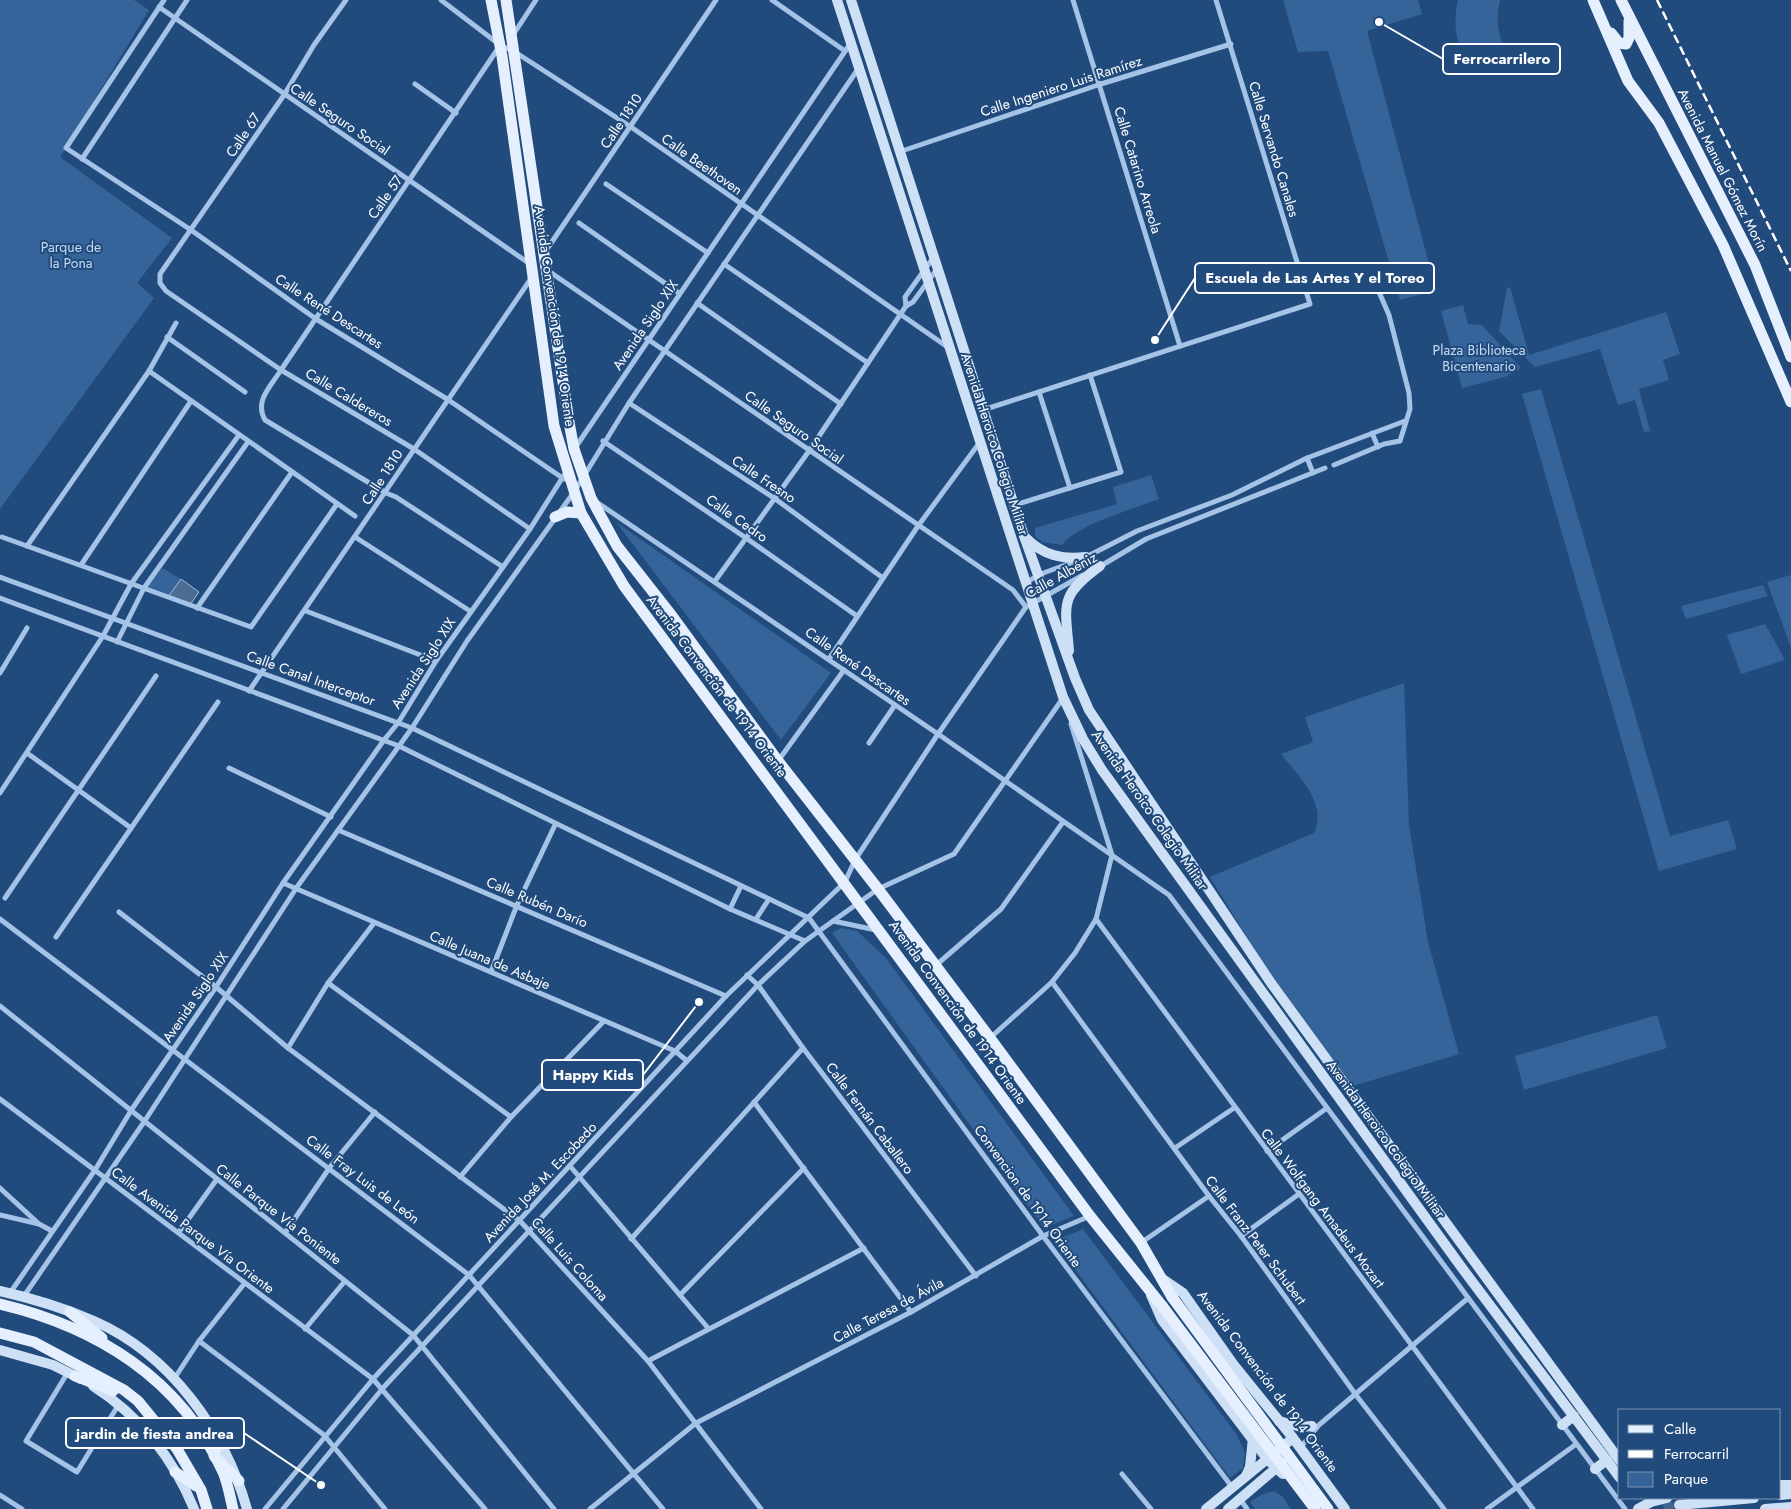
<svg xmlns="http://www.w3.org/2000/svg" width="1791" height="1509" font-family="Jost,sans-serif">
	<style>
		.green { fill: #34649a }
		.water { fill: #4d6c91; stroke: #98bee8 }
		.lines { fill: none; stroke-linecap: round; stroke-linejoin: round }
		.secondary-tunnel { stroke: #426690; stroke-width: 10; stroke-dasharray: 10 5; stroke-linecap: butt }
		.street { stroke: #a4c3e6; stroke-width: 5 }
		.secondary { stroke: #cee0f5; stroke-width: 10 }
		.primary { stroke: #e5effd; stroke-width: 11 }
		.rail { stroke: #fff; stroke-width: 2.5; stroke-dasharray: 9 4; stroke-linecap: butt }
		.primary-bridge { stroke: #e5effd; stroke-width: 11 }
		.labels { text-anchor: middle; stroke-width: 4; stroke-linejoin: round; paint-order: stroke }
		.street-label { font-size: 14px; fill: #fff; stroke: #214b7c }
		.park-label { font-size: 14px; fill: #c7ddf5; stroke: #214b7c }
		.leader { fill: none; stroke: #fff; stroke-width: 2 }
		.callout-dot { fill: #fff; stroke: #214b7c; stroke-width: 2 }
		.callout { fill: #214b7c; stroke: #fff; stroke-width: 2 }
		.callout-label { font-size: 15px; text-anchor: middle; font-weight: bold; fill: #fff }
	</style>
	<rect width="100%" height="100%" fill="#214b7c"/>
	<g class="green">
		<polygon points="0,0 134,0 149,10 60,157 172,238 137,283 154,298 0,509"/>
		<polygon points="1283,0 1418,0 1422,14 1367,31 1436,290 1400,300 1328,51 1298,52"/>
		<path d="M1458 0H1500C1496 17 1497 31 1504 47L1465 58C1455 39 1453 21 1458 0Z"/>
		<polygon points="1510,287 1529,355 1666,312 1680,354 1663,360 1669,380 1639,389 1650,431 1644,432 1635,400 1618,405 1600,349 1535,367 1499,331 1507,288"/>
		<polygon points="1463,305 1468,324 1482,325 1521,368 1505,377 1462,388 1441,311"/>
		<polygon points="1541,389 1670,836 1728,820 1737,849 1659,871 1522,394"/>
		<path d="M1151 475 1159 499C1136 508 1076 525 1062 545L1042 542 1035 536V528L1117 504 1113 487Z"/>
		<polygon points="616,522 831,673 781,740"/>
		<polygon points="162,568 181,579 168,597 146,589"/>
		<polygon points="1791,575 1791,648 1767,582"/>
		<polygon points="1763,585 1768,596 1686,619 1681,606"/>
		<polygon points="1765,624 1785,660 1741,674 1727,635"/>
		<path d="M1404 683 1409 825 1428 942 1459 1054 1353 1086 1260 959 1210 877 1314 833C1328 803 1298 776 1281 754L1313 742 1305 717Z"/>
		<polygon points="841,928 857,931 886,958 1074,1216 1044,1228 832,933"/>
		<polygon points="1657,1015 1667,1048 1524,1090 1515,1056"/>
		<polygon points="1083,1229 1237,1435 1245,1453 1243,1468 1230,1478 1054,1241"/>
		<polygon points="1274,1491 1282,1496 1291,1509 1255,1509 1250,1502 1261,1495"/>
	</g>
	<polygon class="water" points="181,579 199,592 190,605 168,597"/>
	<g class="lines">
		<polyline class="secondary-tunnel" points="1664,1509 1679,1505"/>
		<g class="street">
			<polyline points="164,0 66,148 191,230 316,319 447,399 564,479"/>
			<polyline points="346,0 314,45 284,95 160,274 160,283 166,291 281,370 414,449 530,529"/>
			<polyline points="441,0 500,45 515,52 631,127 949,348"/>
			<polyline points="772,0 845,51"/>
			<polyline points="1073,0 1180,346"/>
			<polyline points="159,7 530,264"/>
			<polyline points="513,35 536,0"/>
			<path d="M499 47 281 370C271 386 254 401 265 420L386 493 396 497 503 567"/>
			<polyline points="415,84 456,113"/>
			<polyline points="899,152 1101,84 1231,44"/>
			<polyline points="82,159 187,0"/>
			<polyline points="606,184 708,253"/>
			<polyline points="579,223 679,293"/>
			<polyline points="545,252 716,0"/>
			<polyline points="724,264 868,363"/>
			<polyline points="547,270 1013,590 1026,607"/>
			<polyline points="697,303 841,404"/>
			<polyline points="906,306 905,297 933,258"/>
			<polyline points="167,337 245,392"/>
			<polyline points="149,371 355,516"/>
			<polyline points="1039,392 1070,488"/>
			<polyline points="629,403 774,498 883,578"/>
			<polyline points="983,410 1310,304 1216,0"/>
			<polyline points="1372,433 1378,447"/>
			<polyline points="603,441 746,538 857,616"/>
			<polyline points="575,448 850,44"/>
			<polyline points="1307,458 1313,473"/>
			<polyline points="1334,465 1384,444 1400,441 1410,409 1409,393 1389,315 1376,285"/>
			<polyline points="595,501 938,734 1169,895 1625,1509"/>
			<polyline points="1015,505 1121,472 1090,375"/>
			<polyline points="2,537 251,627 337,504"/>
			<polyline points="355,537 470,611"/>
			<polyline points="27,546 149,371 176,323"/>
			<polyline points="1086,557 1137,531 1232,495 1307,458 1405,421"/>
			<polyline points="81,565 191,401"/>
			<polyline points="1099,567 1146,539 1325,468"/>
			<polyline points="0,577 412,728 809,918 1043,1236 1232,1487"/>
			<polyline points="715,581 809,451 906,306 913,302 937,269"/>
			<polyline points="1026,583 1038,575 1076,561"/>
			<polyline points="0,598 399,746 730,909 805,941"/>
			<polyline points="197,608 292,472"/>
			<polyline points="306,611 436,661"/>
			<polyline points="117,642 144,588 248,442"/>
			<polyline points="829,659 918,526 980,442"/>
			<polyline points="0,673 27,628"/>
			<polyline points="249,691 532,277"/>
			<polyline points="869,743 895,705"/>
			<polyline points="27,753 131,828"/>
			<polyline points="778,761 844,670"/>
			<polyline points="229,768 331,817"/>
			<polyline points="0,793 103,636 131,584 239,435"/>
			<polyline points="338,830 726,996"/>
			<polyline points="283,883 675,1051 686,1060"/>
			<polyline points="5,898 156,676"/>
			<polyline points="730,909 741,886"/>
			<polyline points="119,912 216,987 288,1048 520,1221 648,1361 761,1509"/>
			<polyline points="0,919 469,1275 663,1509"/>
			<polyline points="756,919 769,899"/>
			<polyline points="1096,919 1533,1509"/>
			<polyline points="833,921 876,930"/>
			<polyline points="56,937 218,702"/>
			<polyline points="935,966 1001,909 1063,822"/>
			<polyline points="491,972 517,905 555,825"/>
			<polyline points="747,975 758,985 803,1048 976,1276"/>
			<polyline points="1052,982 1209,1196 1241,1236 1356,1395 1444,1509"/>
			<polyline points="328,983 511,1117"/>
			<polyline points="0,1006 413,1335 554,1509"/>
			<polyline points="990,1038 1052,982 1075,953 1096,919 1112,855 1071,724"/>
			<polyline points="288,1048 328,983 374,923"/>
			<polyline points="0,1099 373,1379 485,1509"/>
			<polyline points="754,1102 911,1312"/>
			<polyline points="1175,1148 1234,1108"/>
			<polyline points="1267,1151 1327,1108"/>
			<polyline points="570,1166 708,1328"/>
			<polyline points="460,1177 511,1117 603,1022"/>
			<polyline points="0,1188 39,1224"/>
			<polyline points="0,1215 39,1224 52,1231"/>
			<polyline points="179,1232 217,1179"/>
			<polyline points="285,1233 330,1167 375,1112"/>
			<polyline points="1241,1236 1299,1194"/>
			<polyline points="631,1239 803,1048"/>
			<polyline points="1142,1242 1209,1196"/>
			<polyline points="10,1293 95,1170 132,1109 216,987 283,883 384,740 398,723 436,661 530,529 566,472"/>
			<polyline points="680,1295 804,1168"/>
			<polyline points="24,1296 144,1122 297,887 412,728 467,641 574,492 629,403 858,69"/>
			<polyline points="305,1329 345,1281"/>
			<polyline points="199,1341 324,1435 385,1509"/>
			<polyline points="648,1361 864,1248"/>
			<polyline points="68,1372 26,1441 77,1472 119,1404"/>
			<polyline points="174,1379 199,1341 244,1284"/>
			<polyline points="1300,1448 1319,1425 1467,1299"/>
			<polyline points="1122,1474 1151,1509"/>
			<polyline points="0,1495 22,1509"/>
			<polyline points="1240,1499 1247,1509"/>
			<polyline points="265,1509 373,1379 726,996 845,882 855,860 938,734 1026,607 1083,575"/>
			<polyline points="283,1509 383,1388 758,985 805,941 878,889 954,854 1063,698"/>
			<polyline points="590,1509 696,1423 911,1312 1043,1236 1090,1216"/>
			<polyline points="1487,1509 1575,1445"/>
		</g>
		<g class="secondary">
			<polyline points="837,0 1063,697 1083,739 1102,770 1462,1268 1620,1478"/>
			<polyline points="851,0 1024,536 1075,678 1089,710 1271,983 1620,1461"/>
			<path d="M1026 538C1043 555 1062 560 1086 557"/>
			<path d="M1069 651C1065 603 1059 596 1100 566"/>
			<polyline points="1161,1278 1183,1293 1233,1364 1293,1438 1345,1509"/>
			<path d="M0 1291C31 1298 64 1308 94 1321 170 1354 225 1431 247 1509"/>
			<polyline points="1151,1295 1162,1320 1268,1460 1283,1474"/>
			<polyline points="0,1350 53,1365 81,1379"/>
			<path d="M93 1386C139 1415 174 1459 194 1509"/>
			<polyline points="1279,1421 1301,1427 1312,1426"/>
			<polyline points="1562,1425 1574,1416"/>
			<polyline points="1595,1469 1607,1460"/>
			<polyline points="1246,1476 1250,1467 1253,1438"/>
			<polyline points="1780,1485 1791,1485"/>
			<polyline points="1780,1495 1791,1494"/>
			<polyline points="1679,1505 1754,1498"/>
			<polyline points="1206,1509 1293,1438"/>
			<polyline points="1228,1509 1282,1463"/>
			<polyline points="1638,1509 1651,1502 1667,1498"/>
			<polyline points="1765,1509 1791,1507"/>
		</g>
		<g class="primary">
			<polyline points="491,0 502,56 554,426 581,513 624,586 1090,1216 1163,1307"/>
			<polyline points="506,0 569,422 574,449 591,498 617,546 672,616 778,761 878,889 990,1038 1141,1243 1172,1297"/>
			<polyline points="1593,0 1628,81 1659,123 1723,245 1791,402"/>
			<polyline points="1621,0 1755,265 1791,357"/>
			<polyline points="1611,33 1619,43 1626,44 1629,38 1629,21"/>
			<polyline points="555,517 567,512 581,513"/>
			<path d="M0 1304C97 1327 181 1379 223 1472 228 1484 230 1497 233 1509"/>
			<polyline points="70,1312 102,1338"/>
			<polyline points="0,1333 34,1342 124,1390 138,1401 177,1449 201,1490 207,1509"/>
			<polyline points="75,1376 113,1391"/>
			<polyline points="218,1437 214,1456 239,1481"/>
			<polyline points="175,1472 196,1486"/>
		</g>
		<polyline class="rail" points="1657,0 1791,271"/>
		<g class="primary-bridge">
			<polyline points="1172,1297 1328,1509"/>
			<polyline points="1163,1307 1315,1509"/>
		</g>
	</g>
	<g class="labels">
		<g class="street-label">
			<text transform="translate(1061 86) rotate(-18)" y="5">Calle Ingeniero Luis Ramírez</text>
			<text transform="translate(340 119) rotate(34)" y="5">Calle Seguro Social</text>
			<text transform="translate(621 121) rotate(-56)" y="5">Calle 1810</text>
			<text transform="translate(243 135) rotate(-56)" y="5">Calle 67</text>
			<text transform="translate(1274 149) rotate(73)" y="5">Calle Servando Canales</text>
			<text transform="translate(702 164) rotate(35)" y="5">Calle Beethoven</text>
			<text transform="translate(1138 170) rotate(73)" y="5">Calle Catarino Arreola</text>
			<text transform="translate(1723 170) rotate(63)" y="5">Avenida Manuel Gómez Morín</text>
			<text transform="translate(385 197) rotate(-55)" y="5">Calle 57</text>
			<text transform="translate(329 311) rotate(33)" y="5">Calle René Descartes</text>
			<text transform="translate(555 316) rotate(82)" y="5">Avenida Convención de 1914 Oriente</text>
			<text transform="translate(645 325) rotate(-56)" y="5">Avenida Siglo XIX</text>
			<text transform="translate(349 397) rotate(31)" y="5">Calle Caldereros</text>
			<text transform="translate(794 427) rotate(35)" y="5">Calle Seguro Social</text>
			<text transform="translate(995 444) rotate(72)" y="5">Avenida Heroico Colegio Militar</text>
			<text transform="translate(382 477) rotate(-57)" y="5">Calle 1810</text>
			<text transform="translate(764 479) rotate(34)" y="5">Calle Fresno</text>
			<text transform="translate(737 518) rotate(35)" y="5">Calle Cedro</text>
			<text transform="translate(1061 575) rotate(-29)" y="5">Calle Albéniz</text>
			<text transform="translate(423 663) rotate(-57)" y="5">Avenida Siglo XIX</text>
			<text transform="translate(858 666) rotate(35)" y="5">Calle René Descartes</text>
			<text transform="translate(311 678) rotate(20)" y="5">Calle Canal Interceptor</text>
			<text transform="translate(717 686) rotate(53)" y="5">Avenida Convención de 1914 Oriente</text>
			<text transform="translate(1150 810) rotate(55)" y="5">Avenida Heroico Colegio Militar</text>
			<text transform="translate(537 902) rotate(23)" y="5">Calle Rubén Darío</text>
			<text transform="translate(490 960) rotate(23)" y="5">Calle Juana de Asbaje</text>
			<text transform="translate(195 997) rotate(-56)" y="5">Avenida Siglo XIX</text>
			<text transform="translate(958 1012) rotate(54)" y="5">Avenida Convención de 1914 Oriente</text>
			<text transform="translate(870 1118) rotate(53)" y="5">Calle Fernán Caballero</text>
			<text transform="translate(1386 1139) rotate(54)" y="5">Avenida Heroico Colegio Militar</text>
			<text transform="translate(363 1179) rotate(37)" y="5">Calle Fray Luis de León</text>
			<text transform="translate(540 1182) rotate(-47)" y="5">Avenida José M. Escobedo</text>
			<text transform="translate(1028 1196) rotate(54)" y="5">Convencion de 1914 Oriente</text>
			<text transform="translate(1323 1208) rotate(53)" y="5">Calle Wolfgang Amadeus Mozart</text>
			<text transform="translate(279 1214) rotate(38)" y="5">Calle Parque Vía Poniente</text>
			<text transform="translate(193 1230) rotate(37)" y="5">Calle Avenida Parque Vía Oriente</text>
			<text transform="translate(1256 1240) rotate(53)" y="5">Calle Franz Peter Schubert</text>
			<text transform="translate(570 1259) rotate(48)" y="5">Calle Luis Coloma</text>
			<text transform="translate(888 1310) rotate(-28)" y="5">Calle Teresa de Ávila</text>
			<text transform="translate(1268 1381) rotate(53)" y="5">Avenida Convención de 1914 Oriente</text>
		</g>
		<g class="park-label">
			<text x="71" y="252">Parque de<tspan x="71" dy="16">la Pona</tspan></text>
			<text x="1479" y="355">Plaza Biblioteca<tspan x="1479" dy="16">Bicentenario</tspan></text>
		</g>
	</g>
	<path class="leader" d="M1379 22L1443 59M1155 340L1195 278M699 1002L643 1075M321 1485L244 1433"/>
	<g class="callout-dot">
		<circle cx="1379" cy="22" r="5"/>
		<circle cx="1155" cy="340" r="5"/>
		<circle cx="699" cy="1002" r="5"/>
		<circle cx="321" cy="1485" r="5"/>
	</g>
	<g class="callout">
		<rect x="1443" y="44" width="117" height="30" rx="5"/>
		<rect x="1195" y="263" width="239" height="30" rx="5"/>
		<rect x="542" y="1060" width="101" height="30" rx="5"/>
		<rect x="66" y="1418" width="178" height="30" rx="5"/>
	</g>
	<g class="callout-label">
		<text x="1502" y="64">Ferrocarrilero</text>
		<text x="1315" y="283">Escuela de Las Artes Y el Toreo</text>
		<text x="593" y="1080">Happy Kids</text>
		<text x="155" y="1439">jardin de fiesta andrea</text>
	</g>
	<rect x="1618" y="1409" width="162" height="90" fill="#214b7c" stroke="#7a93b0"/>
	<rect x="1628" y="1425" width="25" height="8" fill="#e5effd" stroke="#7a93b0"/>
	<text x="1664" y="1434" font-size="15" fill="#ffffff">Calle</text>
	<rect x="1628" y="1450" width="25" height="8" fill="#ffffff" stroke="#7a93b0"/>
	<text x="1664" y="1459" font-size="15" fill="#ffffff">Ferrocarril</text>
	<rect x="1628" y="1472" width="25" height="15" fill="#34649a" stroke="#7a93b0"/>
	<text x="1664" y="1484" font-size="15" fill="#ffffff">Parque</text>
</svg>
